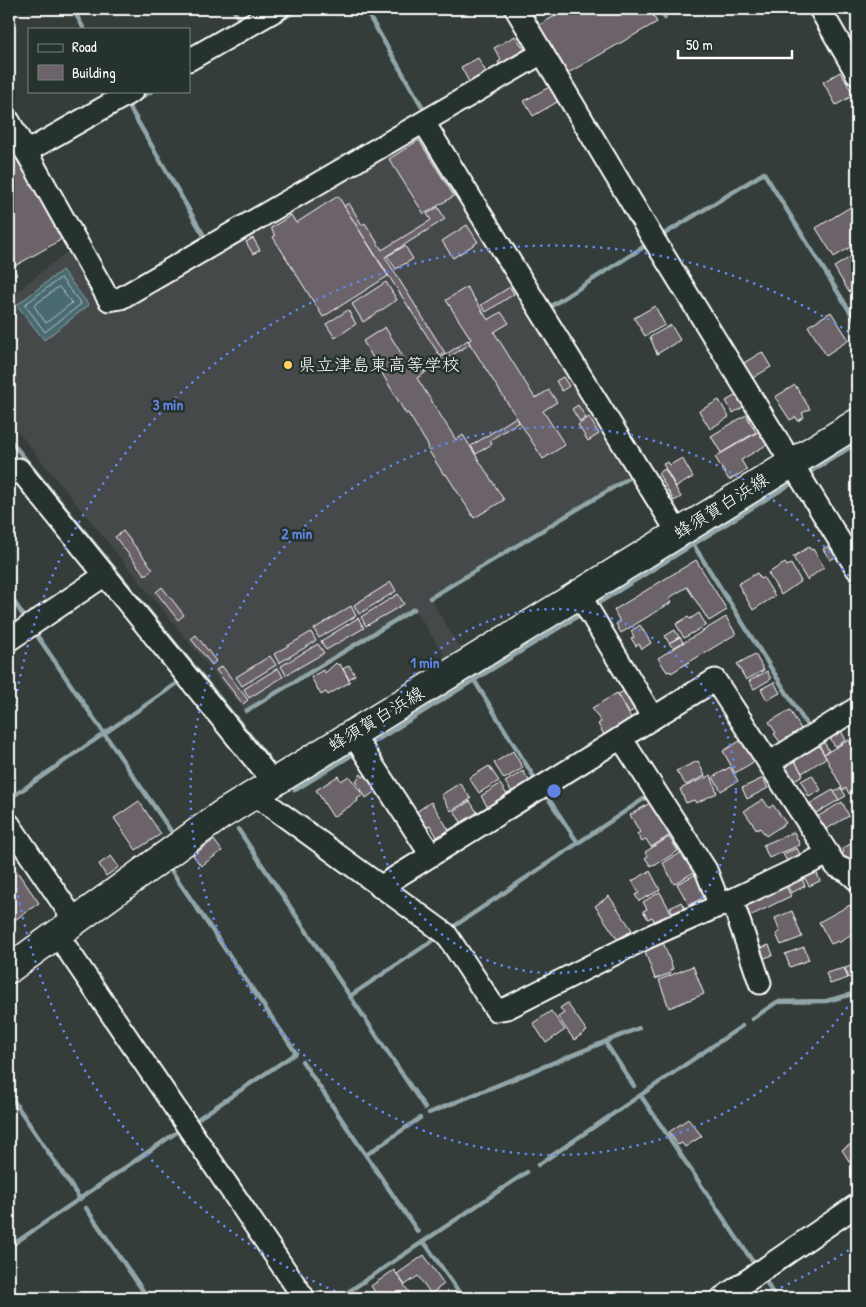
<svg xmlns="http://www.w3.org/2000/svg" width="866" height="1307" font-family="'Patrick Hand','Klee One',sans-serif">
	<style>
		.built { fill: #454848 }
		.water { fill: #4a6b71; stroke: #92a6aa }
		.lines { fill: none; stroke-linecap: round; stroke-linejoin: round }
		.shore { stroke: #b7c4c6; stroke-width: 1 }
		.stream { stroke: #92a6aa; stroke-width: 4.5 }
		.building { fill: #6c636a; stroke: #fff }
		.minor-casing { stroke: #fff; stroke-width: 25 }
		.major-casing { stroke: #fff; stroke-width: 31 }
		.minor { stroke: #26332d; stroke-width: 21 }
		.major { stroke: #26332d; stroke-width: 28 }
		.ring { fill: none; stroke: #6183e4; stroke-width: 2.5; stroke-dasharray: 2.5 5 }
		.poi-dot { fill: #ffd166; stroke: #26332d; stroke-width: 2 }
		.labels { text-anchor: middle; stroke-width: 5; stroke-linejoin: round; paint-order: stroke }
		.poi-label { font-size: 18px; fill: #fff; stroke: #26332d; text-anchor: start }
		.street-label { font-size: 18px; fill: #fff; stroke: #26332d }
		.centre { fill: #6183e4; stroke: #26332d; stroke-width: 2.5 }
		.ring-label { font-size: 15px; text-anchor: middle; font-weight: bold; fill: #6183e4; stroke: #26332d; stroke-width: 5; stroke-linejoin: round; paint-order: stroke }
	</style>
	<rect width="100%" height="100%" fill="#343d39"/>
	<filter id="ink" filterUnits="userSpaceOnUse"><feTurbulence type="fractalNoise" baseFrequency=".02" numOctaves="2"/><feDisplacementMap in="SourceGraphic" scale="10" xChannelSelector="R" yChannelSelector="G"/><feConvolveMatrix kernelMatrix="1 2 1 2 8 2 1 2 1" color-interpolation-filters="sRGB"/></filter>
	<g filter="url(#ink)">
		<polygon class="built" points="425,132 633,473 429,596 458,645 465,648 443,661 444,655 413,607 244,710 9,421 9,298 64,254 74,249 109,309"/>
		<polygon class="water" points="62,270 89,305 44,340 17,305"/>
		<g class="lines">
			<g class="shore">
				<polygon points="61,278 81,304 45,332 25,305"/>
				<polygon points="59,287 72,303 46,323 34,306"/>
			</g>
			<g class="stream">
				<polyline points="73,9 84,29"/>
				<polyline points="233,9 241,23"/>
				<polyline points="365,9 426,113"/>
				<polyline points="660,9 665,18"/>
				<polyline points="282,19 299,9"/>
				<polyline points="138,99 152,91"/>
				<polyline points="127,103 207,241"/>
				<polyline points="661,236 764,173 857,323"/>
				<polyline points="548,308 645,246"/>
				<polyline points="9,439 269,759"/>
				<polyline points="808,473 857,443"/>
				<polyline points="693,544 810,730"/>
				<polyline points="9,594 27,621"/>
				<polyline points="430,598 634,475"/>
				<polyline points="595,605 792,483"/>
				<polyline points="34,631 171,831"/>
				<polyline points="474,680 537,782"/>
				<polyline points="246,711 414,609"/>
				<polyline points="372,743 581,614"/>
				<polyline points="293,787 295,790 355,753"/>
				<polyline points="544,792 578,843"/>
				<polyline points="9,799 182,680"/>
				<polyline points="238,829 425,1108"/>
				<polyline points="171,870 296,1053 193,1122"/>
				<polyline points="450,929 651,794"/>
				<polyline points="350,996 438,937"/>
				<polyline points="752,1019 777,1002 826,1001 857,993"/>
				<polyline points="605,1042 634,1086"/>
				<polyline points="302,1061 418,1232"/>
				<polyline points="9,1094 80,1199"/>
				<polyline points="641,1096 755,1265"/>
				<polyline points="429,1113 639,1028"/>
				<polyline points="366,1155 420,1118"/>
				<polyline points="538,1165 742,1026"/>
				<polyline points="86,1208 148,1298"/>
				<polyline points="424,1242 463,1298"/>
				<polyline points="9,1247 180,1130"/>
				<polyline points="765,1279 775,1298"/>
				<polyline points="339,1298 527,1172"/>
			</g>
		</g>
		<g class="building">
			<polygon points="567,9 649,9 657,22 568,73 539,25"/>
			<polygon points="515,36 528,54 502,69 498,62 501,60 494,48"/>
			<polygon points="478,58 486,72 469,82 461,67"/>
			<polygon points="840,72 854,95 836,105 823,82"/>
			<polygon points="551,86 559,101 533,116 524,101"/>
			<polygon points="419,140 454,196 424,214 389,159"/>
			<polygon points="9,144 63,235 59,241 13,267 17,275 9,279"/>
			<polygon points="338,196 388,276 323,317 273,237 275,236 271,228 291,215 296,223"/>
			<polygon points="349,203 362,225 365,223 382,250 431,220 427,214 438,207 445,219 385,257 445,353 440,356 344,206"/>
			<polygon points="857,203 857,243 834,257 816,228"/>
			<polygon points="467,225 478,242 453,258 442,241"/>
			<polygon points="253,238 260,250 253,254 246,242"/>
			<polygon points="405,246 413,259 396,269 387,256"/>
			<polygon points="857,253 857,287 849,292 834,267"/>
			<polygon points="386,282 397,300 363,322 352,304"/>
			<polygon points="467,287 488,320 501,312 509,323 494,332 535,398 549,390 557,402 543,411 565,445 543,459 468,341 471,339 446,300"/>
			<polygon points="510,287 514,294 486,312 481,305"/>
			<polygon points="655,306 665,325 645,336 634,318"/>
			<polygon points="348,310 356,324 335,338 326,324"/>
			<polygon points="831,312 849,340 826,355 808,326"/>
			<polygon points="671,325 680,340 657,354 650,337"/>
			<polygon points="385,327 407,363 416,358 425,373 417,378 456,440 463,435 504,500 474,518 446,474 444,475 427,448 429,447 408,413 406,414 363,341"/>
			<polygon points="468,340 470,344 425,372 423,369"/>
			<polygon points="762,352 771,367 751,379 742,364"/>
			<polygon points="563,377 569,386 562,391 556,381"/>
			<polygon points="795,385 810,409 802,413 804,417 798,421 796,417 790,420 775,397"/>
			<polygon points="738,394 745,406 733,413 726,401"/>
			<polygon points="719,400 729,417 710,429 699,411"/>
			<polygon points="578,405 586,418 580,422 572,409"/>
			<polygon points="746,415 756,432 721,453 711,436"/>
			<polygon points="516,417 519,422 490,440 492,444 476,454 471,446"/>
			<polygon points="589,417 599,434 588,441 578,425"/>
			<polygon points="760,431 768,444 741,460 747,470 729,480 715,457"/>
			<polygon points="682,458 693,477 676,487 663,464 668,462 670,465"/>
			<polygon points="665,469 681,497 674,501 658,473"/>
			<polygon points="123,531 153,569 145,575 115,537"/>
			<polygon points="833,544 839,555 830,560 823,549"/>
			<polygon points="809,547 811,550 813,549 824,567 807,580 793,557"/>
			<polygon points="696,560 727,610 709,621 687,587 669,598 672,602 621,633 616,624 620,622 614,610"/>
			<polygon points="785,563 787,566 791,564 801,581 781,595 768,573"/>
			<polygon points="757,573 761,579 763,577 775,596 753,610 738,584"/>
			<polygon points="391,582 396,591 359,614 354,605"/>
			<polygon points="162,587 184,615 178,620 156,592"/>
			<polygon points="398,594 404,604 366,626 361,617"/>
			<polygon points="351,606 356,616 319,638 314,629"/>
			<polygon points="699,613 706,625 684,638 676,624 688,617 690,619"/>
			<polygon points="726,617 736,634 671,673 670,671 667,672 658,658"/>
			<polygon points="358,618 364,628 326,650 321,641"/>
			<polygon points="640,625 651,643 642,649 639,644 636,646 631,638 634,637 631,631"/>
			<polygon points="675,630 679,637 669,643 665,636"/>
			<polygon points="311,632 316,641 279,663 274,654"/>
			<polygon points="196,635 216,661 212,665 191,639"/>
			<polygon points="680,637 683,642 673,648 669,643"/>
			<polygon points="318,644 324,653 286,675 281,666"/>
			<polygon points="755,654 764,670 746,680 737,664"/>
			<polygon points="270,656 276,665 242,686 236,677"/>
			<polygon points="336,663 338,665 340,664 350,682 328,695 326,692 321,695 311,677 323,670 325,673"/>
			<polygon points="349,665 355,675 349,679 343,669"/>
			<polygon points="222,666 248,700 243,704 216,670"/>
			<polygon points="278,668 283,677 249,698 244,689"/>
			<polygon points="767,671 771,679 754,689 749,681"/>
			<polygon points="774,682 780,693 767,700 761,689"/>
			<polygon points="626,690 637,708 629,713 618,694"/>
			<polygon points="617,693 634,723 607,740 598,724 601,722 592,708"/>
			<polygon points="790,710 804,734 783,746 774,734 776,733 769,722"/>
			<polygon points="839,727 846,740 835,747 828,734"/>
			<polygon points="745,738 755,761 735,773 723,751"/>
			<polygon points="823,740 829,751 824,754 818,743"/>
			<polygon points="849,740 857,753 857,789 849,794 846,788 843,790 824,754"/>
			<polygon points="818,744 826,758 802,773 793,758"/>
			<polygon points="513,751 523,768 504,779 494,763"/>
			<polygon points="793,758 803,775 789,783 779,766"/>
			<polygon points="698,761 705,776 686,785 676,771"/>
			<polygon points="489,766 499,781 479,793 469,778"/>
			<polygon points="730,767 738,781 721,791 713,777"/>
			<polygon points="523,771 532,785 515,796 505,782"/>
			<polygon points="361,774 363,777 367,774 377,790 366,798 356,781"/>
			<polygon points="711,775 717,793 696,803 694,800 686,803 680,789"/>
			<polygon points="812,775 821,790 809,797 801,781"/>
			<polygon points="338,776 341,781 349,776 363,795 357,799 358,801 333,817 316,790"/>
			<polygon points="763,778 768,788 747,799 742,788"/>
			<polygon points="460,783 471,799 451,811 441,795"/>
			<polygon points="500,784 510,799 490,811 481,796"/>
			<polygon points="841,788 846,796 839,800 834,792"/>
			<polygon points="833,790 839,800 813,815 807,805"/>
			<polygon points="763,799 769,808 773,805 786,823 766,836 760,828 757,830 744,811"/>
			<polygon points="139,801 161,834 136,850 114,818"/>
			<polygon points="470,801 480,817 464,827 454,811"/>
			<polygon points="653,801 672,834 651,847 646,839 642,842 637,834 640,832 630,815"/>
			<polygon points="431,802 449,830 437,837 430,825 426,828 416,812"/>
			<polygon points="842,802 849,816 823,831 815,818"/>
			<polygon points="794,832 800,845 769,858 763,845"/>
			<polygon points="669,837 678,851 654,866 653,864 651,866 645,858 648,856 645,852"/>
			<polygon points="214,840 222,851 201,866 193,855"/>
			<polygon points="857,840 857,857 845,864 839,855 844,852 842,849"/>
			<polygon points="797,848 801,857 788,863 783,854"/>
			<polygon points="684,851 696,871 674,884 663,863"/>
			<polygon points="111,856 119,867 106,876 99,864"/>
			<polygon points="9,860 39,903 9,924"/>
			<polygon points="650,871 660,890 639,901 635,895 639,893 632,881"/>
			<polygon points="816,871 820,881 809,886 804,877"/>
			<polygon points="698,873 710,894 689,905 677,884"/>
			<polygon points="800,874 805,886 791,893 785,881"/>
			<polygon points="784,883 791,896 750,916 744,903"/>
			<polygon points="660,892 674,918 649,925 655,922 652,917 648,919 643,911 647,909 643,902"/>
			<polygon points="609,896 632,930 618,940 595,906"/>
			<polygon points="681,902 687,912 676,918 670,908"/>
			<polygon points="850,905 857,918 857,930 839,943 838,941 831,944 819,922"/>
			<polygon points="792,911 802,937 781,945 776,934 780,932 775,918"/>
			<polygon points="663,942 673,969 670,970 671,973 655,979 644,949"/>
			<polygon points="769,945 773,955 759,960 756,950"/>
			<polygon points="804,947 809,960 790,967 785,954"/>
			<polygon points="854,965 857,976 849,978 845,968"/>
			<polygon points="693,966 704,994 669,1008 659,980"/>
			<polygon points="844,968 848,978 830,984 826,973"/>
			<polygon points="567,1003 587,1031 574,1040 558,1017 564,1013 560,1008"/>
			<polygon points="551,1011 565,1030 546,1043 533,1023"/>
			<polygon points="688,1119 702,1136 685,1147 682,1143 678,1145 669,1132"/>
			<polygon points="857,1140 857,1171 856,1172 842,1150"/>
			<polygon points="424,1255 444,1284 431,1294 418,1276 405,1285 397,1274"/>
			<polygon points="394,1270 413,1298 379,1298 371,1286"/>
		</g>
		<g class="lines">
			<defs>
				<g id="minor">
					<polyline points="516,9 651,235 857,569"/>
					<polyline points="820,9 857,74"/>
					<polyline points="189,60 278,9"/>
					<polyline points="9,121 109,300 121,298 542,53"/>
					<polyline points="427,122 428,129 678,533"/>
					<polyline points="26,152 133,91"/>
					<polyline points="9,475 19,469 273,782"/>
					<polyline points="579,594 653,718 715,680 836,866 847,871 857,880"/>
					<polyline points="9,640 105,575"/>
					<polyline points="352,733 431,855"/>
					<polyline points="621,738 706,870 720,906"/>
					<polyline points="769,763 857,708"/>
					<polyline points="254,794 446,934 496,1010 507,1008 646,938 732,900 828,854"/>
					<polyline points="9,824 75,921"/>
					<polyline points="380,887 653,718"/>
					<polyline points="732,900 760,983"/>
					<polyline points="57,934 304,1298"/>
					<polyline points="722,1298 857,1205"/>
				</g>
				<polyline id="major" points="9,969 221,815 857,423"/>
			</defs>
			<use href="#minor" class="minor-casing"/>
			<use href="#major" class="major-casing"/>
			<use href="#minor" class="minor"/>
			<use href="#major" class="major"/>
		</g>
	</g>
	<g class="ring">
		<circle cx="554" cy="791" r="182"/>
		<path d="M856 995A364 364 0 1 1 856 587"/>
		<path d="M855 1246A546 546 0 0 1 759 1297M349 1297A546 546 0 0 1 9 824M9 758A546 546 0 0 1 855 336"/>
	</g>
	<circle class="poi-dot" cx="288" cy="365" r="5"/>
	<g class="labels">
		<g class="poi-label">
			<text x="298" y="371">県立津島東高等学校</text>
		</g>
		<g class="street-label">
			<text transform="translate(721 506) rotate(-32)" y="6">蜂須賀白浜線</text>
			<text transform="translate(376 719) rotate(-31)" y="6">蜂須賀白浜線</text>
		</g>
	</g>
	<circle cx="554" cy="791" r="8" class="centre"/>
	<g class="ring-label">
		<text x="168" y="410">3 min</text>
		<text x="297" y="539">2 min</text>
		<text x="425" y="668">1 min</text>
	</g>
	<rect width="866" height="1307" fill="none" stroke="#26332d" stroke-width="30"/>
	<rect x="15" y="15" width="836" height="1277" fill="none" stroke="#fff" stroke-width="2" filter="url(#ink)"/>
	<rect x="28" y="28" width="162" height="65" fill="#26332d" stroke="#7d8581"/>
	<rect x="38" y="44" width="25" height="8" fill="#26332d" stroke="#7d8581"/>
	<text x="72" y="52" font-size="15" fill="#ffffff">Road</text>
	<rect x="38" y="65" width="25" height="15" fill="#6c636a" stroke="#7d8581"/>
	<text x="72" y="78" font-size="15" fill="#ffffff">Building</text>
	<path d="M678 50v8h114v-8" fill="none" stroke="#ffffff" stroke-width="2.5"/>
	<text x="686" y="50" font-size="15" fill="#ffffff" stroke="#26332d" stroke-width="4" paint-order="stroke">50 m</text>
</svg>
